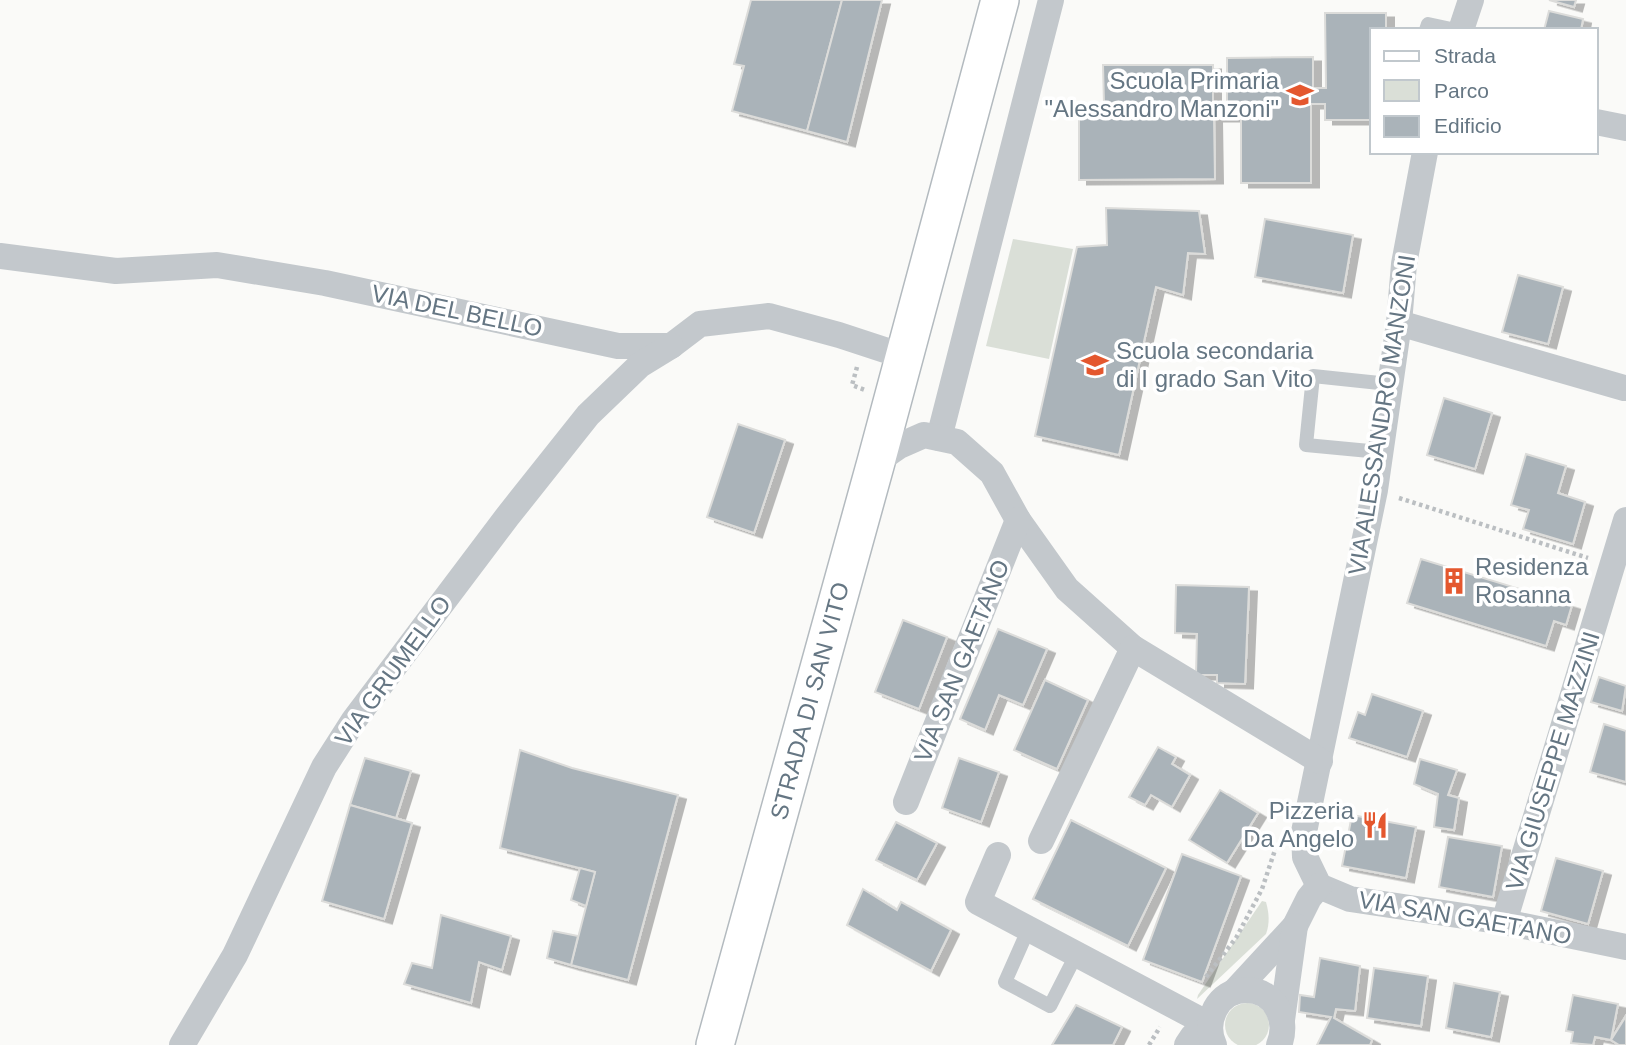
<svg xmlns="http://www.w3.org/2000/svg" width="1626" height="1045" font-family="Arial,sans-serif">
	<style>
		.green { fill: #dadfd7 }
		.building { fill: #aab3b9; stroke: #dcdcda; stroke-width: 2; filter: url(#shadow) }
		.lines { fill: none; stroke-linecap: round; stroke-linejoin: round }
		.secondary-casing { stroke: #b3babf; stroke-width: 40 }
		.path { stroke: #bbbfc2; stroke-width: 4.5; stroke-dasharray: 3.5 3.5; stroke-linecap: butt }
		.lane { stroke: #c3c8cc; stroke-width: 14 }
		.street { stroke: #c3c8cc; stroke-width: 26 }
		.secondary { stroke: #fff; stroke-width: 37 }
		.labels { text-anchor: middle; stroke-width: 7; stroke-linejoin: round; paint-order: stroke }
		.poi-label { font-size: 24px; fill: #657683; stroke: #fff; text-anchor: end }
		.street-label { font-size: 24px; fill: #657683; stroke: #fff }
	</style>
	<defs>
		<filter id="shadow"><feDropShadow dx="8" dy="4.5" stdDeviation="0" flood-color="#0004"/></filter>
	</defs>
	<rect width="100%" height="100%" fill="#fafaf8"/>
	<g class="green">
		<polygon points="1013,239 1073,249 1049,359 986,346"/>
		<path d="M1262 901 1266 902C1269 913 1270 923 1266 934L1197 999 1198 995Z"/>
		<circle cx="1247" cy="1025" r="22"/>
	</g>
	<g class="building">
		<polygon points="751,0 842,0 807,131 732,111 744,66 734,64"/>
		<polygon points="842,0 882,0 847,142 807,131"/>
		<polygon points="1549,0 1576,0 1574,7"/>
		<polygon points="1549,11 1583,19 1581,30 1544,30"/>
		<polygon points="1325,13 1386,13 1386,30 1372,30 1372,120 1325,120 1325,104 1311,104 1311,183 1241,183 1241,117 1214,117 1215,179 1079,180 1079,104 1104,104 1103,65 1213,65 1213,103 1227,103 1227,58 1313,57 1313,88 1326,88"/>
		<polygon points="1106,208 1199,211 1205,254 1188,253 1183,295 1156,287 1119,455 1035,436 1077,247 1107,245"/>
		<polygon points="1265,219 1353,235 1343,293 1255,277"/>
		<polygon points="1518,275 1563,287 1548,344 1502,332"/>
		<polygon points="1444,398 1492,413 1475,469 1427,455"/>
		<polygon points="738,424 785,440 754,533 707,517"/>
		<polygon points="1526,454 1566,466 1558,493 1585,502 1573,544 1523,529 1529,510 1511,505"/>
		<polygon points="1421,559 1572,605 1566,625 1554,621 1546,646 1407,603"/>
		<polygon points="1176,585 1249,587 1245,684 1217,683 1217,675 1196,675 1197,634 1175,633"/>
		<polygon points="903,620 947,637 919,709 875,692"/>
		<polygon points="998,629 1047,649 1023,705 999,695 985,730 960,719"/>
		<polygon points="1599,677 1626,686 1622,711 1591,702"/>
		<polygon points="1045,680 1088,700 1057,769 1014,750"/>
		<polygon points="1372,694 1423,711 1407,757 1349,738 1358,712 1365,715"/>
		<polygon points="1604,724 1626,731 1626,782 1590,772"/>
		<polygon points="1158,747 1176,757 1172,764 1190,775 1172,807 1151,795 1145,805 1129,797"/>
		<polygon points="520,750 572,768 678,795 628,980 571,965 595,872 500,848"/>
		<polygon points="365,758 411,771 396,818 350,805"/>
		<polygon points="959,758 999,772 981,822 942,808"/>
		<polygon points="1420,759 1457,770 1448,795 1459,798 1454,830 1434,827 1438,794 1414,784"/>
		<polygon points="1220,790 1258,813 1227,863 1189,840"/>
		<polygon points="350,805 412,823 384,919 322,901"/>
		<polygon points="1352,815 1416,827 1406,878 1342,866"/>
		<polygon points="1071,820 1166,868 1128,946 1033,899"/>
		<polygon points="896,822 937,843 917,880 876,860"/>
		<polygon points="1448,837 1502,846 1493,897 1439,887"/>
		<polygon points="1182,854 1241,876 1202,982 1143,960"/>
		<polygon points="1556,858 1603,871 1588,924 1541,911"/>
		<polygon points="580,868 595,872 586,906 571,900"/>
		<polygon points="863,889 897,910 901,902 951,930 931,971 847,925"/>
		<polygon points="441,915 511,936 502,970 479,962 471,1003 404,984 412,963 432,968"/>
		<polygon points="553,931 578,936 571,965 547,958"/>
		<polygon points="1320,958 1360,966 1355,1011 1336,1009 1334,1018 1372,1040 1370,1045 1317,1045 1331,1017 1299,1012 1300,995 1314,997"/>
		<polygon points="1374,968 1428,976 1421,1026 1367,1018"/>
		<polygon points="1454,983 1500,992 1491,1037 1446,1028"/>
		<polygon points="1573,995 1618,1004 1611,1040 1595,1037 1593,1045 1571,1043 1573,1032 1566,1031"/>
		<polygon points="1076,1005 1122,1027 1113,1045 1052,1045"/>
		<polygon points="1626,1016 1626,1045 1619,1045 1611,1040"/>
	</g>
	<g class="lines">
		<defs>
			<polyline id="secondary" points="715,1045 876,462 1000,0"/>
		</defs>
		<use href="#secondary" class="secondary-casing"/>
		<g class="path">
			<polyline points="857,367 852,385 865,390"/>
			<polyline points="1399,498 1588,558"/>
			<polyline points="1206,977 1236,938 1262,889 1277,844"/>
			<polyline points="1149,1045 1160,1027"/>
		</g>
		<g class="lane">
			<polyline points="1426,30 1428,24 1456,30"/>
			<polyline points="1380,452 1306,445 1313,376 1389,384"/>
			<polyline points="1029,928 1005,982 1050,1006 1077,953"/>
		</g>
		<g class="street">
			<polyline points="1461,30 1471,0"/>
			<polyline points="1596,122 1626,128"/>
			<polyline points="1425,152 1404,264 1399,323 1375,490 1304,832 1305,857 1319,886 1350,899 1504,922 1626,947"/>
			<polyline points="0,256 116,271 217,265 325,283 618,346 671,346 700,324 769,316 839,335 903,356"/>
			<polyline points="1399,323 1624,388"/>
			<polyline points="939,438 1051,0"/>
			<polyline points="876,462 899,446 924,435 957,442 992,473 1018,520 1067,589 1133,648 1320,761"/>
			<polyline points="906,802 1018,520"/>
			<polyline points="1041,841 1133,648"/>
			<polyline points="998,855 978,902 1210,1025"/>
			<polyline points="1504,922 1626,520"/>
			<polyline points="1234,992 1295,926 1309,898 1319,886"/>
			<polyline points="1282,1020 1295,926"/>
			<polyline points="182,1045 235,955 324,767 354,720 507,517 588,415 640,365 671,346"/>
			<polyline points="1187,1045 1193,1036 1210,1030"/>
			<path d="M1214 1045C1203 1021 1218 990 1246 990 1276 990 1289 1021 1279 1045"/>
		</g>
		<use href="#secondary" class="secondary"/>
	</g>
	<defs>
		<symbol id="school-bare" viewBox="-9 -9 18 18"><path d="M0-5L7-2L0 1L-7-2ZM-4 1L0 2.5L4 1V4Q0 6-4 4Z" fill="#e4572e" stroke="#fff" stroke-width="2.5" paint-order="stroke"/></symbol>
		<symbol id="building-bare" viewBox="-9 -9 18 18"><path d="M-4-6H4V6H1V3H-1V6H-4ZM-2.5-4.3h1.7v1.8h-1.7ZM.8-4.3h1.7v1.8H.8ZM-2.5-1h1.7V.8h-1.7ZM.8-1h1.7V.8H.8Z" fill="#e4572e" stroke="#fff" stroke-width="2.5" paint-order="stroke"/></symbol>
		<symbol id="restaurant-bare" viewBox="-9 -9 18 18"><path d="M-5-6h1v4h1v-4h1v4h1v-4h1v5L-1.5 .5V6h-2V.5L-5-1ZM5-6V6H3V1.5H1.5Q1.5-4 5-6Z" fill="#e4572e" stroke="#fff" stroke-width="2.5" paint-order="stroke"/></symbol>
	</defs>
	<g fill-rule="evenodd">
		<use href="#school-bare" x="1281" y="76" width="38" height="38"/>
		<use href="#school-bare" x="1076" y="346" width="38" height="38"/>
		<use href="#building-bare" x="1435" y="562" width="38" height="38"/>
		<use href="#restaurant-bare" x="1356" y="806" width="38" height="38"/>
	</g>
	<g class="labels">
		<g class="poi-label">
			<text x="1279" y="89">Scuola Primaria<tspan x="1279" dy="28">"Alessandro Manzoni"</tspan></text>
			<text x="1116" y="359" text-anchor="start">Scuola secondaria<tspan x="1116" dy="28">di I grado San Vito</tspan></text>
			<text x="1475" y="575" text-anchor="start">Residenza<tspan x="1475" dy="28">Rosanna</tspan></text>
			<text x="1354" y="819">Pizzeria<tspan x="1354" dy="28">Da Angelo</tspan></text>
		</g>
		<g class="street-label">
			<text transform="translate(457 311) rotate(12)" y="8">VIA DEL BELLO</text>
			<text transform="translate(1382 415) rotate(-81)" y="8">VIA ALESSANDRO MANZONI</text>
			<text transform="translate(962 661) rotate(-68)" y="8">VIA SAN GAETANO</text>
			<text transform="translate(393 671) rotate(-54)" y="8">VIA GRUMELLO</text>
			<text transform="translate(810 701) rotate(-75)" y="8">STRADA DI SAN VITO</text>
			<text transform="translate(1553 761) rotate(-73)" y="8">VIA GIUSEPPE MAZZINI</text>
			<text transform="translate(1465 918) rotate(10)" y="8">VIA SAN GAETANO</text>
		</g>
	</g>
	<rect x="1370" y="28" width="228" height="126" fill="#ffffff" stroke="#c1c8cd" stroke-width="2"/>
	<rect x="1384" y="51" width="35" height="10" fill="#ffffff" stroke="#c1c8cd" stroke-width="2"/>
	<text x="1434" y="63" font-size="21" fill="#657683">Strada</text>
	<rect x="1384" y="80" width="35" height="21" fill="#dadfd7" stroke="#c1c8cd" stroke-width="2"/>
	<text x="1434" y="98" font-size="21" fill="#657683">Parco</text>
	<rect x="1384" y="116" width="35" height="21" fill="#aab3b9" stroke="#c1c8cd" stroke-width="2"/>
	<text x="1434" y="133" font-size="21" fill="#657683">Edificio</text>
</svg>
